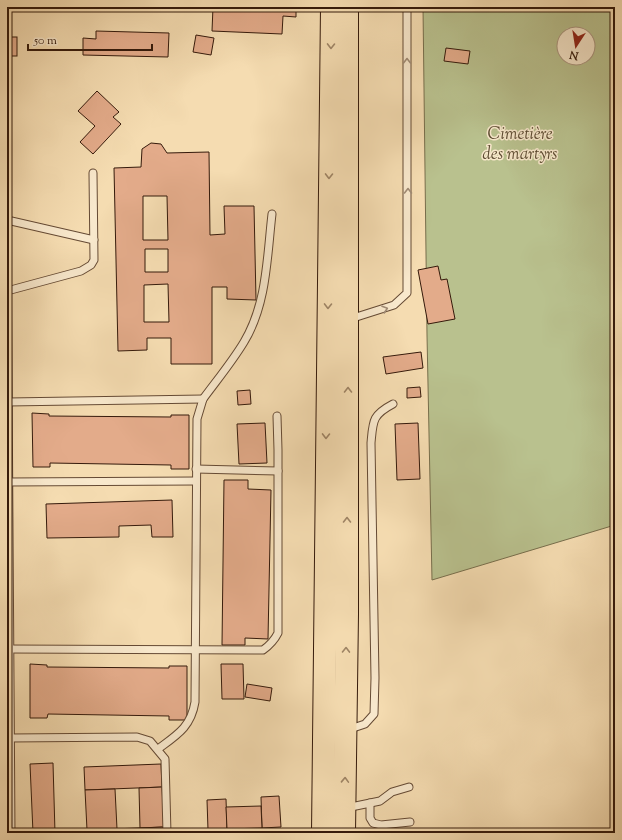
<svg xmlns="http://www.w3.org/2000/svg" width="622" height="840" font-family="'Sorts Mill Goudy',serif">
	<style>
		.green { fill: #b9c18e; stroke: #776e4c; fill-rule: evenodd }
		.building { fill: #e3ab8a; stroke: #351a0b; fill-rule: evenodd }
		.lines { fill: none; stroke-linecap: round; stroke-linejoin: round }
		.service-casing { stroke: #654a34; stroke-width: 9 }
		.trunk-casing { stroke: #351a0b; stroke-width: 24 }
		.service { stroke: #f8e8cc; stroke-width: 7 }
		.trunk { stroke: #f5dcb1; stroke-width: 22 }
		.oneway { stroke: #9f8566 }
		.oneway2 { stroke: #a08b75 }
		.labels { text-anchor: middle; stroke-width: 3; stroke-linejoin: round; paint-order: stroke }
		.park-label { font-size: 17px; font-style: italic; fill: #5d4c32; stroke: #f8e8cc }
	</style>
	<rect width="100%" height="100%" fill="#f5dcb1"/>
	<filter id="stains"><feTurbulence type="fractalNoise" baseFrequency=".005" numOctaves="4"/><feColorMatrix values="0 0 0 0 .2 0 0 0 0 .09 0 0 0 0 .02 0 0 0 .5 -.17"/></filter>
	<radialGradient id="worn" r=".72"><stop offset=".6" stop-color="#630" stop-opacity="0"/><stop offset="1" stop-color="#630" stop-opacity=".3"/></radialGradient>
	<path class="green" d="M423 7H615V525L432 580 427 335ZM564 34H588V58H564Z"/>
	<g class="building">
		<polygon points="213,7 273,10 273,7 296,7 296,17 283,16 282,34 212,31"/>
		<polygon points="96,31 169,33 168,57 83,55 83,38 96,39"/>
		<polygon points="196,35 214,38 211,55 193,52"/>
		<rect x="7" y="37" width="10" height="19"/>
		<polygon points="446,48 470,51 468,64 444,61"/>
		<polygon points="97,91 119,112 113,117 121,124 93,154 80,142 95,126 78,111"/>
		<path d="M151 143 161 144 167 153 209 152 210 235 225 234 224 206H254L256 300 227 299V287H212V364H171V338H147V350L118 351 114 168 141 167 142 149ZM143 196H167L168 240H143ZM145 249H168V272H145ZM168 284 169 322H144V285Z"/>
		<polygon points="438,266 441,280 447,279 455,319 428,324 418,270"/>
		<polygon points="421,352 423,368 386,374 383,357"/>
		<polygon points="420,387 421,397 407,398 407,388"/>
		<polygon points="250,390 251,404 238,405 237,391"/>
		<polygon points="32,413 49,414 49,416 171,417 171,415 189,415 189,469 171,469 171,465 50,463 50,467 33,467"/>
		<polygon points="265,423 267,463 239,464 237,424"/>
		<polygon points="418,423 420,479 397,480 395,424"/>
		<polygon points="224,480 248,480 248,489 271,490 268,639 245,638 245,645 222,645"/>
		<polygon points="172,500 173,537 152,537 151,525 119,526 119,537 47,538 46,504"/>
		<polygon points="30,664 47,665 47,667 169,668 169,666 187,666 187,720 169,720 169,716 48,714 47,718 30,718"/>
		<polygon points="221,664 243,664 244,699 222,699"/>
		<polygon points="247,684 272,688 270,701 245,697"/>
		<polygon points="53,763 55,833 33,833 30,764"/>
		<polygon points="161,764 162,787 85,790 84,767"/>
		<polygon points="162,787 164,827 140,828 139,788"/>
		<polygon points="115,789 117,829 87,830 85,790"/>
		<polygon points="279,796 281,827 262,828 261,797"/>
		<polygon points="226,799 227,829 208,830 207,800"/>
		<polygon points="261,806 262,828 227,829 226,807"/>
		<polygon points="163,827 163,833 87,833 87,830"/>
	</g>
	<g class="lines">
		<defs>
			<g id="service">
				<polyline points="7,220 94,240"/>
				<polyline points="7,227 11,833"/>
				<polyline points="7,291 81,271 91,265 94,260 93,173"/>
				<polyline points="350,319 394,305 407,293 407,7"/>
				<polyline points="8,402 203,399"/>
				<polyline points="196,469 278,471"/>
				<polyline points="7,482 196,481"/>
				<path d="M7 649 263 650C270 645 274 641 278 633V450L277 416"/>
				<path d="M347 730 365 724 374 714 375 678 371 443C373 421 372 415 393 404"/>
				<polyline points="10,738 137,737 150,741 165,759 167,833"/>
				<path d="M158 749C177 735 191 727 195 702L197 419 203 399C217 380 232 362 244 342 267 304 267 257 272 214"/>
				<polyline points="370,803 370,818 373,823 381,825 410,822"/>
				<polyline points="346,808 380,801 392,792 409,787"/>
			</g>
			<g id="trunk">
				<polyline points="323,833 332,7"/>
				<polyline points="344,833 347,614 347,7"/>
			</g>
		</defs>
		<use href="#service" class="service-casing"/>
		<use href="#trunk" class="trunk-casing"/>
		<use href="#service" class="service"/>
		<use href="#trunk" class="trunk"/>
	</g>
	<defs><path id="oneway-chevron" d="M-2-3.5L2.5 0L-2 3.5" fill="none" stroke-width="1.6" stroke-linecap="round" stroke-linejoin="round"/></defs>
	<g class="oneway">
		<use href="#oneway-chevron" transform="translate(331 46) rotate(91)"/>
		<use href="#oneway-chevron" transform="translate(329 176) rotate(91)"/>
		<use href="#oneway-chevron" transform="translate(328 306) rotate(91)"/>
		<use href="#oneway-chevron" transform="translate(348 390) rotate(-90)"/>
		<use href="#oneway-chevron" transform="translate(326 436) rotate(91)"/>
		<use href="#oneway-chevron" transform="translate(347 520) rotate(-90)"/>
		<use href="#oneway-chevron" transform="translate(346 650) rotate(-89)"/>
		<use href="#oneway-chevron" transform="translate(345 780) rotate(-88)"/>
	</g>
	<g class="oneway2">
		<use href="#oneway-chevron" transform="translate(407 61) rotate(-90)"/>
		<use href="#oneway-chevron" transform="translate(408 191) rotate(-90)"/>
		<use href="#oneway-chevron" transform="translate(385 309) rotate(-18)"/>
	</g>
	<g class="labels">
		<g class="park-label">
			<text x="520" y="139">Cimetière<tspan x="520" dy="20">des martyrs</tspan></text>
		</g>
	</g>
	<rect width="622" height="840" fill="none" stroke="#f5dcb1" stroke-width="24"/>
	<rect x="8" y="8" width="606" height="824" fill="none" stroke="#351a0b" stroke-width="2"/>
	<rect x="12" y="12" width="598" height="816" fill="none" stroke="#351a0b"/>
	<g transform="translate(576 46) rotate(192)"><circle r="19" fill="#f8e8cc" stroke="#aa967f"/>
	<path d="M0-3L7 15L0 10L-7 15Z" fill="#8f2418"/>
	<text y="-6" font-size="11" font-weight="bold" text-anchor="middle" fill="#351a0b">N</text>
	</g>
	<path d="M28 44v6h124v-6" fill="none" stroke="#351a0b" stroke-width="2"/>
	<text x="34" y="44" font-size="12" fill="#351a0b" stroke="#f8e8cc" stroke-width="3" paint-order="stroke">50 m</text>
	<rect width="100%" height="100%" filter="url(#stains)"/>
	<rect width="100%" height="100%" fill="url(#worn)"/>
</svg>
